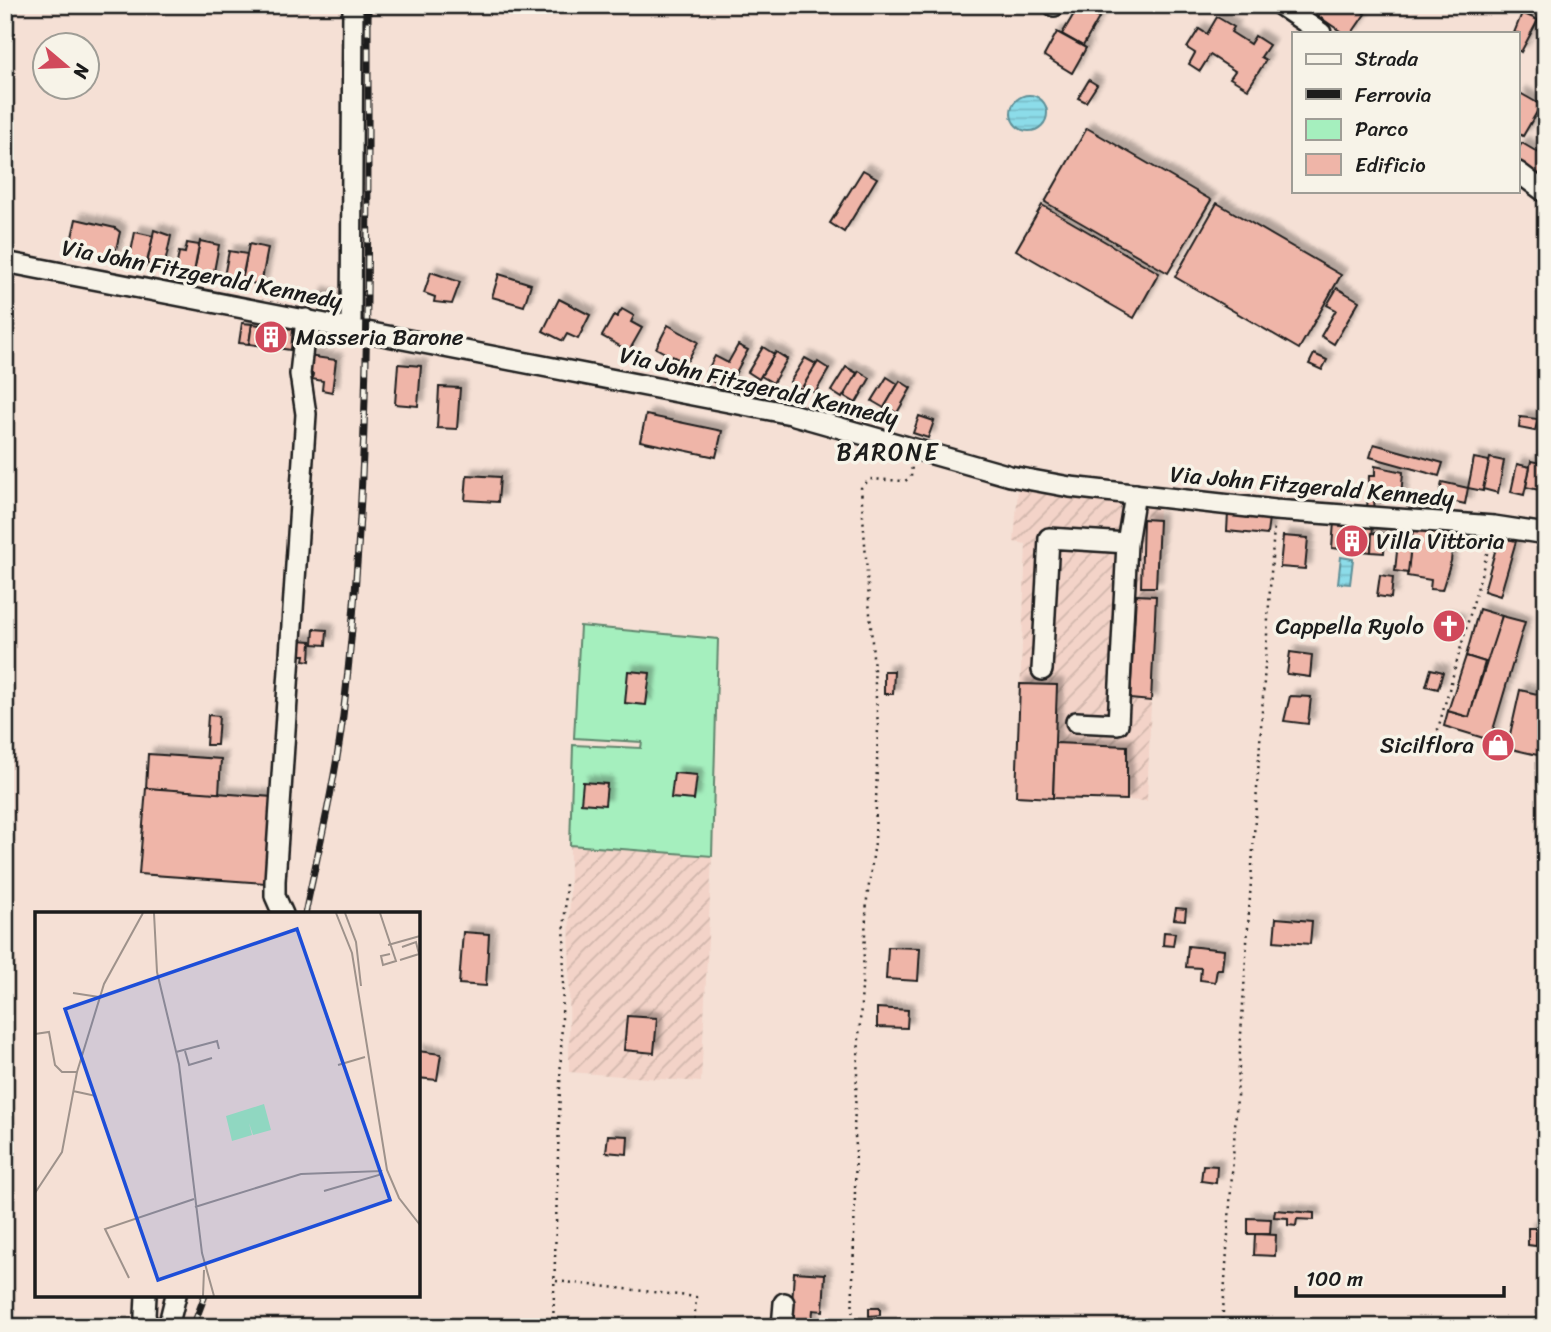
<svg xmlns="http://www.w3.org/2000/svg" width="1551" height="1332" font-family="Sriracha,sans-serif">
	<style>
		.industrial { fill: url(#industrial-furrows) }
		.green { fill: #a5efbe; stroke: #60866d; stroke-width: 2 }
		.water { fill: url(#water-rules); stroke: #5f8f97; stroke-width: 2 }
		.building { fill: #efb5a8; stroke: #1c1c1c; stroke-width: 2; filter: url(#shadow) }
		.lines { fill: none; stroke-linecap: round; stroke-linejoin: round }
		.minor-casing { stroke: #1c1c1c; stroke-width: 24 }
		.path { stroke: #1c1c1c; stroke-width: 2.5; stroke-dasharray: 2 5; stroke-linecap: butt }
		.minor { stroke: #f7f3e8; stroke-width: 19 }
		.rail-casing { stroke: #1c1c1c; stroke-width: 7 }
		.rail { stroke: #f7f3e8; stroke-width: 4.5; stroke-dasharray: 13; stroke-linecap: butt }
		.labels { text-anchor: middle; stroke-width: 7; stroke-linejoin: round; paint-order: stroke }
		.street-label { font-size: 23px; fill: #1c1c1c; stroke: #f7f3e8 }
		.poi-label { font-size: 23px; fill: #1c1c1c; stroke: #f7f3e8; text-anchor: start }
		.neighbourhood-label { font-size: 24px; letter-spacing: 2px; fill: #1c1c1c; stroke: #f7f3e8 }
		.inset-road { fill: none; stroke: #9e928b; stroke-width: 2 }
		.view { fill: #1d4ed8; fill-opacity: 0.15; stroke: #1d4ed8; stroke-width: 3.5 }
		.inset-edge { fill: none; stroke: #1c1c1c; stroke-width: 3.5 }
	</style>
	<defs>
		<pattern id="industrial-furrows" width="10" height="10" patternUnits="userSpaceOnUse" patternTransform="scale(1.75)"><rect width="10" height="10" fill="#f3d3c8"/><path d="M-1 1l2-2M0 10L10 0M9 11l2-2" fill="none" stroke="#d0b5ab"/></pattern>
		<pattern id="water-rules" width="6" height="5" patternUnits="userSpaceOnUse" patternTransform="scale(1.75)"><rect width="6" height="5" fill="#8cdce9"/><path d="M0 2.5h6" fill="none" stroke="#78bcc7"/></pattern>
		<filter id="shadow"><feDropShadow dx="6" dy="-6" stdDeviation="2" flood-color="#0004"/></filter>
	</defs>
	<rect width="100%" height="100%" fill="#f5e0d5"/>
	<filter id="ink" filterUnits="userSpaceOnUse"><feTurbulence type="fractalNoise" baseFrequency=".0143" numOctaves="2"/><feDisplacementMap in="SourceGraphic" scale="14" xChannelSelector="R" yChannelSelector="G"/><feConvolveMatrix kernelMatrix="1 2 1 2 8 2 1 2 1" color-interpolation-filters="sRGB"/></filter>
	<g filter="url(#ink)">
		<g class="industrial">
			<polygon points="1018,489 1159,505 1147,801 1016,796 1026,544 1014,542"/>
			<polygon points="570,845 712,856 701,1082 569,1072"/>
		</g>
		<polygon class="green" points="580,626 718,639 712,856 570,845 573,745 641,748 642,742 574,738"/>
		<g class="water">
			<circle cx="1029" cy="113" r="18"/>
			<polygon points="1341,557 1353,559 1350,584 1338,583"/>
		</g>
		<g class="building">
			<polygon points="1303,5 1326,5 1318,16"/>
			<polygon points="1326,5 1341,5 1346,9 1353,5 1365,14 1352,33 1343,33 1318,16"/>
			<polygon points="1078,7 1099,18 1083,46 1062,34"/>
			<polygon points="1522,13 1538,20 1521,52 1518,50 1518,33 1514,33"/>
			<polygon points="1217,17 1234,27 1231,32 1250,44 1255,36 1269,45 1261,57 1266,60 1248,89 1230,78 1235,71 1210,55 1200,71 1189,64 1195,53 1187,48 1199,29 1207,34"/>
			<polygon points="1057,32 1086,48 1072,73 1044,56"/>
			<polygon points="1089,80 1097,85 1086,102 1078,98"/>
			<polygon points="1520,93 1541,105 1523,136 1518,133"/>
			<polygon points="1087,128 1211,200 1168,273 1045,202"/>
			<polygon points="1522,143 1539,153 1541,150 1546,154 1544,179 1518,166 1518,149"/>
			<polygon points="863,170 877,178 844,232 830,223"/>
			<polygon points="1217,203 1341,275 1299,349 1175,277"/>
			<polygon points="1042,205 1159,273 1134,318 1016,250"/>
			<polygon points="76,219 115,228 120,232 114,258 79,251 80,244 71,242"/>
			<polygon points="154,230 171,236 164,268 147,264"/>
			<polygon points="135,232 153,236 146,266 129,262"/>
			<polygon points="200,241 219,245 212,282 193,278"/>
			<polygon points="187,243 199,245 193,278 175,275 179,252 185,253"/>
			<polygon points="249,244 268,248 261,285 242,281"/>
			<polygon points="229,251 247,254 241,284 223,281"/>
			<polygon points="431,272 460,282 452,304 434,302 435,297 424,293"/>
			<polygon points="499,274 531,284 524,306 492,297"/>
			<polygon points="1337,288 1359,301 1334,344 1321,336 1336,310 1327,305"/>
			<polygon points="318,293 334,298 331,308 315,303"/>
			<polygon points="559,299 590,315 578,339 567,334 563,341 543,331"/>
			<polygon points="622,309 634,316 631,322 642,328 629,351 602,336 614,315 617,317"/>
			<polygon points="242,323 252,324 249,344 239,343"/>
			<polygon points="252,324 293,329 291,350 249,344"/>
			<polygon points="668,325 698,342 688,360 682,361 672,356 667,361 662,358 665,353 656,348"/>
			<polygon points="312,334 328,336 327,348 311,346"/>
			<polygon points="738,345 748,350 727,389 704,377 715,356 728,363"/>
			<polygon points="763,347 774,354 759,379 748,372"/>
			<polygon points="776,352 787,359 773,383 761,376"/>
			<polygon points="1314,354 1327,360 1322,370 1309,364"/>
			<polygon points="308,356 336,360 332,392 322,390 323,381 312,379 313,374 306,373"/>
			<polygon points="805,358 816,364 802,389 790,382"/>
			<polygon points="818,362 829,369 815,393 803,386"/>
			<polygon points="398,364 421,366 418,406 395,404"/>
			<polygon points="846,367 857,373 842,398 831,391"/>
			<polygon points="859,371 870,378 856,403 844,396"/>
			<polygon points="887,377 898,384 884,408 872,401"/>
			<polygon points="900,381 911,388 897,413 885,406"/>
			<polygon points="439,387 460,388 457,429 437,428"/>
			<polygon points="646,415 722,431 716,457 640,441"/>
			<polygon points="919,416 934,421 928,438 913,433"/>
			<polygon points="1520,417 1538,419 1535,431 1519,428"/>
			<polygon points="1374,444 1443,463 1439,476 1370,457"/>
			<polygon points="1474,458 1489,461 1483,491 1468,488"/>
			<polygon points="1490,458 1504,461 1498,493 1483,489"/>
			<polygon points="1531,461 1545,464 1539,490 1526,487"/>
			<polygon points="1517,464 1530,467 1524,495 1511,492"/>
			<polygon points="1375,466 1403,472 1401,497 1378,495 1378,489 1373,489 1375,511 1367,510 1369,476 1375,476"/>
			<polygon points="467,475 500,477 498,502 465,500"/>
			<polygon points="1442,482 1468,488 1465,504 1439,498"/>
			<polygon points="1228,513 1269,517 1267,535 1227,531"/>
			<polygon points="1143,519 1159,520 1156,587 1141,587"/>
			<polygon points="1334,522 1373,525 1371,552 1332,548"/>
			<polygon points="1413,529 1454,533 1451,561 1442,590 1430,589 1431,580 1407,576"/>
			<polygon points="1372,533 1385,534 1384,553 1371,552"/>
			<polygon points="1283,536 1308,538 1305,569 1280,567"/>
			<polygon points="1499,537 1516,541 1500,596 1484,591"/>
			<polygon points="1398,542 1411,543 1408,573 1395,571"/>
			<polygon points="1380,575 1393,577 1391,598 1377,596"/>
			<polygon points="1136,595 1156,596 1151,701 1130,699"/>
			<polygon points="1479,609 1502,616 1488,663 1466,656"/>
			<polygon points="1444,616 1459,621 1454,636 1450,638 1446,638 1440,631"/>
			<polygon points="1502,616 1525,622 1490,740 1444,726 1448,711 1469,717"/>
			<polygon points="314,629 327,630 326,645 313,644"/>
			<polygon points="298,640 311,641 310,661 304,660 305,655 297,655"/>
			<polygon points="1290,652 1312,655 1310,677 1287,674"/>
			<polygon points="1466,656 1485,662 1469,717 1448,711"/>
			<polygon points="1431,669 1443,672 1438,689 1426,686"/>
			<polygon points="628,671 650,673 646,705 625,703"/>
			<polygon points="884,671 894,671 893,694 884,694"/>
			<polygon points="1020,684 1057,685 1053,798 1016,796"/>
			<polygon points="1520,690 1546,696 1546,757 1507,748"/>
			<polygon points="1290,696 1311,697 1308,724 1284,721"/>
			<polygon points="208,715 219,716 217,745 206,745"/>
			<polygon points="1055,743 1127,746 1127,800 1053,798"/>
			<polygon points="148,754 221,759 219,794 146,788"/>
			<polygon points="674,773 697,775 694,800 671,798"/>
			<polygon points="583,782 607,784 605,805 581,803"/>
			<polygon points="146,788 273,797 266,883 139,874"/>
			<polygon points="1176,908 1186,909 1185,920 1174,919"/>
			<polygon points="1276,918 1312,921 1310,944 1274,941"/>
			<polygon points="463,932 489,934 486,986 459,984"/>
			<polygon points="1164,932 1175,933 1173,946 1163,945"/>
			<polygon points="1188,946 1224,950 1222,969 1217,969 1215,982 1200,980 1201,968 1186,967"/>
			<polygon points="888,947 920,948 918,981 886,979"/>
			<polygon points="877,1008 908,1010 907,1028 877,1027"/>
			<polygon points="627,1016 657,1018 654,1053 624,1050"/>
			<polygon points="418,1051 441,1054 437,1080 418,1078"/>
			<polygon points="608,1135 628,1136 627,1154 606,1152"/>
			<polygon points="1203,1165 1217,1166 1216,1183 1201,1181"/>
			<polygon points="1275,1210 1314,1213 1314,1220 1297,1219 1296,1226 1288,1225 1288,1218 1274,1217"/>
			<polygon points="1248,1218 1271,1219 1270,1234 1248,1234"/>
			<polygon points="1528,1228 1536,1228 1536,1246 1528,1245"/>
			<polygon points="1255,1234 1276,1235 1275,1256 1254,1255"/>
			<polygon points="794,1272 825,1274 823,1311 813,1310 812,1322 791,1321"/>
			<polygon points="869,1308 880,1308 880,1315 869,1316"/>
		</g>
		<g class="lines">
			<defs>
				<g id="minor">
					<polyline points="1280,5 1321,33"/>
					<polyline points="1054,6 1054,5"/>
					<polyline points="1518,172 1546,193"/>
					<polyline points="5,262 791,414 1010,476 1070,487 1275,510 1494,526 1546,534"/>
					<polyline points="351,328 353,5"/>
					<polyline points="1042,670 1049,538 1127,543"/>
					<polyline points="1076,722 1118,724 1127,543 1135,494"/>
					<polyline points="283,914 275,896 275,881 306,414 300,374 306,319"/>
					<polyline points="146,1295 145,1316 149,1327"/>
					<polyline points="168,1327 176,1295"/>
					<polyline points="782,1327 784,1303"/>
				</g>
			</defs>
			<use href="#minor" class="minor-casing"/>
			<g class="path">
				<polyline points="1441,744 1438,729 1490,543"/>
				<polyline points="556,1281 696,1297 694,1327"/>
				<polyline points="553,1327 566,880"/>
				<polyline points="852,1327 856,1146 854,1127 867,899 875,842 878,726 861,488 870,479 905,481 911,477 912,464"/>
				<polyline points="1222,1327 1274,527"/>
			</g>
			<use href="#minor" class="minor"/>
			<defs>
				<g id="rail">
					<path d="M305 914C319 848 335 782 343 716 371 480 368 242 368 5"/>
					<polyline points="193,1327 205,1295"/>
				</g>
			</defs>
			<use href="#rail" class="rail-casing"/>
			<use href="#rail" class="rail"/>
		</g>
	</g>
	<defs>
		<symbol id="building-disc" viewBox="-11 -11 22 22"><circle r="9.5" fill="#d1495b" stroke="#f7f3e8"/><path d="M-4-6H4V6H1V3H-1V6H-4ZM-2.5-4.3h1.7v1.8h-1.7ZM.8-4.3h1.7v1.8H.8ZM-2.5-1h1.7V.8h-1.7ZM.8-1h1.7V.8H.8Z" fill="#fff"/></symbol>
		<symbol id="church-disc" viewBox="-11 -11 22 22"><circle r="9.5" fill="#d1495b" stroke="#f7f3e8"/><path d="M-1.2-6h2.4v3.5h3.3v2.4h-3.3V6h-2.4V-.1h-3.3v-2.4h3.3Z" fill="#fff"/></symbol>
		<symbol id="shop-disc" viewBox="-11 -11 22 22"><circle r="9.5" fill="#d1495b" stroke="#f7f3e8"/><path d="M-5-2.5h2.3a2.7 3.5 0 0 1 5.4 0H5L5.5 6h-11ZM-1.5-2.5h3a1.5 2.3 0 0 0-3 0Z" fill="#fff"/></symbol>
	</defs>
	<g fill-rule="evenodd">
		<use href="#building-disc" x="252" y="318" width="38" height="38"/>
		<use href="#building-disc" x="1333" y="522" width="38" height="38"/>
		<use href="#church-disc" x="1430" y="607" width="38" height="38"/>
		<use href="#shop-disc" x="1479" y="726" width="38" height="38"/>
	</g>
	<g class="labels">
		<g class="street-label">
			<text transform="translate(202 274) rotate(11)" y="8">Via John Fitzgerald Kennedy</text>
			<text transform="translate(759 386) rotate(13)" y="8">Via John Fitzgerald Kennedy</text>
			<text transform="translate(1312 486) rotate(5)" y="8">Via John Fitzgerald Kennedy</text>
		</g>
		<g class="poi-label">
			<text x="296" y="345">Masseria Barone</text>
			<text x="1376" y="549">Villa Vittoria</text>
			<text x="1424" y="634" text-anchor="end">Cappella Ryolo</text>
			<text x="1474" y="753" text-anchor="end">Sicilflora</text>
		</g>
		<g class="neighbourhood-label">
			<text x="888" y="460">BARONE</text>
		</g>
	</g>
	<g transform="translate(35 912)">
		<rect width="385" height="385" fill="#f5e0d5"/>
		<path d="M229 192 236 218 218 223 214 211 217 223 197 229 191 204Z" fill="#a5efbe"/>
		<path class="inset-road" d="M119 1 122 60 144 152 167 341 179 384M301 1 317 41 352 258 364 286 385 313M310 1 321 30 326 74M345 1 361 49 348 53 346 44 355 42M353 33 385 24M365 48 384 42 381 30 367 35M38 81 64 85M0 122 14 120 20 153 27 160H42M150 139 154 153 177 146M141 140 182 129 184 137M303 153 330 145M38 179 61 184M0 281 27 240 42 160 69 72 108 1M160 295 266 262 346 259 344 263 289 279M94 366 70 317 159 287M168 384 169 358"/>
		<path class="view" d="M262 17 355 288 123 368 30 97Z"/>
		<rect width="385" height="385" class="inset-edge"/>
	</g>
	<rect width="1551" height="1332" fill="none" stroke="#f7f3e8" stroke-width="28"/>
	<rect x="14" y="14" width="1523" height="1304" fill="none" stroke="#1c1c1c" stroke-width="2.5" filter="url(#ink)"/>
	<rect x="1292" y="32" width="228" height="161" fill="#f7f3e8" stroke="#9f9d96" stroke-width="2"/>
	<rect x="1306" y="54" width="35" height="10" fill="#f7f3e8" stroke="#9f9d96" stroke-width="2"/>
	<text x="1355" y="66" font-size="21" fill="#1c1c1c">Strada</text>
	<rect x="1306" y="89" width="35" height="10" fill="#1c1c1c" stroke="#9f9d96" stroke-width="2"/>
	<text x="1355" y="102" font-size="21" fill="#1c1c1c">Ferrovia</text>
	<rect x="1306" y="119" width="35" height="21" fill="#a5efbe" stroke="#9f9d96" stroke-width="2"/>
	<text x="1355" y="136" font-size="21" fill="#1c1c1c">Parco</text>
	<rect x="1306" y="154" width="35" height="21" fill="#efb5a8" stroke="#9f9d96" stroke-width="2"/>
	<text x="1355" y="172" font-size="21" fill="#1c1c1c">Edificio</text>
	<g transform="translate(66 66) rotate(109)"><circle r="33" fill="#f7f3e8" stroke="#9f9d96" stroke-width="2"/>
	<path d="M0-5L12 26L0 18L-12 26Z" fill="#d1495b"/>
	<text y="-10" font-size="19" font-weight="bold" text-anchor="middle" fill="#1c1c1c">N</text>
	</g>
	<path d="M1296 1286v10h208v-10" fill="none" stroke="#1c1c1c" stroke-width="3.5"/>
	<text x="1306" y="1286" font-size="21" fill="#1c1c1c" stroke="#f7f3e8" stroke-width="5" paint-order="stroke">100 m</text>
</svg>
